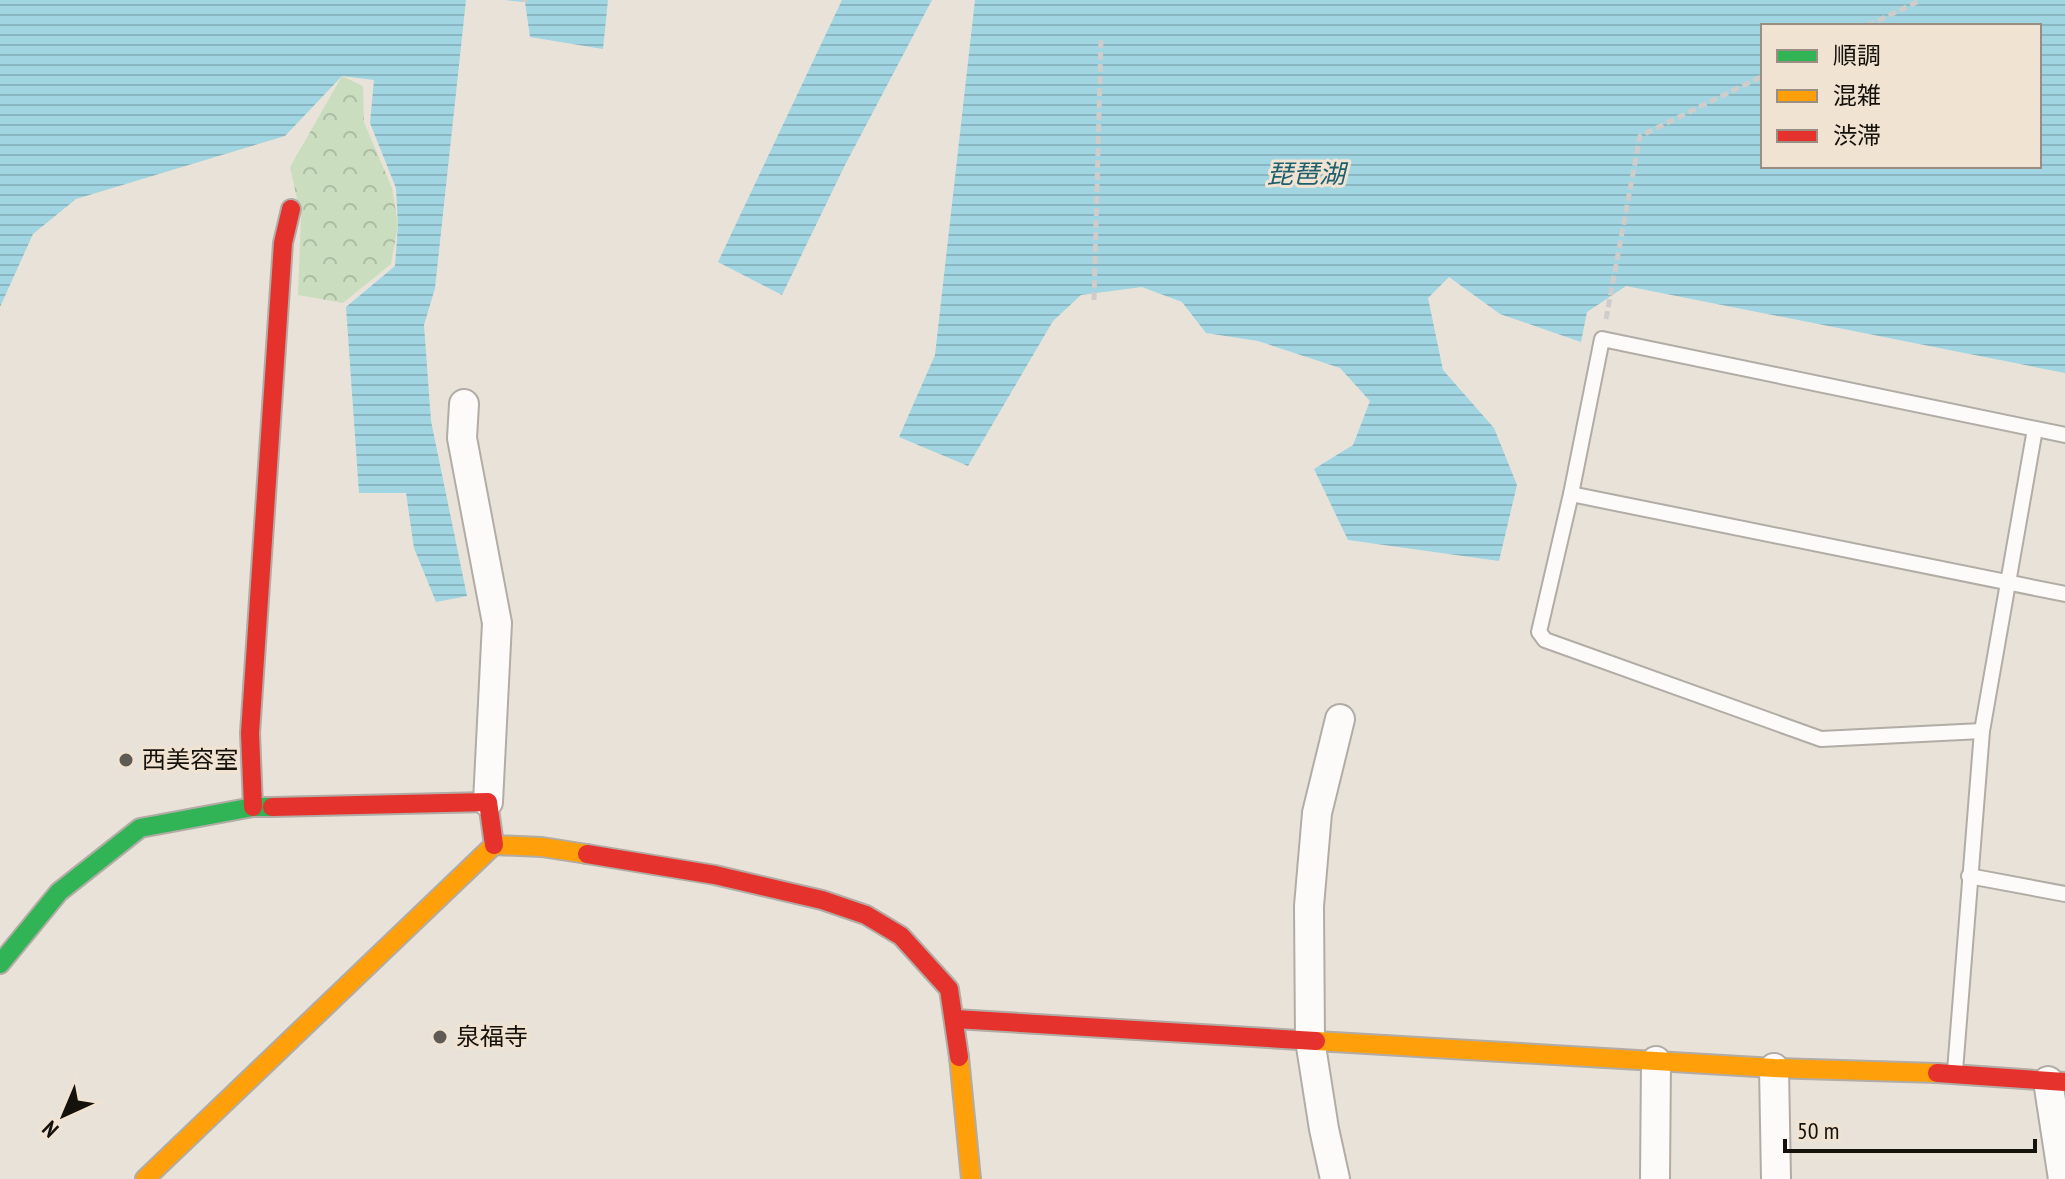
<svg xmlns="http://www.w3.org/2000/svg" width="2065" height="1179" font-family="'PT Sans Narrow','Noto Sans JP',sans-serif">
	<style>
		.park { fill: url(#park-crowns) }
		.water { fill: url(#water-rules); fill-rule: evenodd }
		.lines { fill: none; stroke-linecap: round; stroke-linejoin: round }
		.lane-casing { stroke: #b1aca5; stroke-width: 18 }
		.street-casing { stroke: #b1aca5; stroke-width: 32 }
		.fast-casing { stroke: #b1aca5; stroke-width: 22 }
		.slow-casing { stroke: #b1aca5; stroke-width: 22 }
		.jam-casing { stroke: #b1aca5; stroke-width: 22 }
		.path { stroke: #cfcdcb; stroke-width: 5; stroke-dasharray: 8 4; stroke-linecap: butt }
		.lane { stroke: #fcfbf9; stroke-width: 14 }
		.street { stroke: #fcfbf9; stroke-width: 28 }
		.fast { stroke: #30b455; stroke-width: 18 }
		.slow { stroke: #ff9f0a; stroke-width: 18 }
		.jam { stroke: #e5322d; stroke-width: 18 }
		.poi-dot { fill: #5f5a53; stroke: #f0e3d2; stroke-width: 3 }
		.labels { text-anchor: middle; stroke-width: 6; stroke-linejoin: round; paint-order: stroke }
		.poi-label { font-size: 24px; fill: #15110b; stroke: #f0e3d2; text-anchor: start }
		.water-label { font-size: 26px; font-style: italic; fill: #1e5f6e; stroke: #f0e3d2 }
	</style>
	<defs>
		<pattern id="park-crowns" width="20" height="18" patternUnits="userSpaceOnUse" patternTransform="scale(2)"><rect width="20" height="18" fill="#cadebf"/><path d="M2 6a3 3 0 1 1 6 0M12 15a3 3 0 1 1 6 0" fill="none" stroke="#adbda3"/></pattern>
		<pattern id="water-rules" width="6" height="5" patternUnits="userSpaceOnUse" patternTransform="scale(2)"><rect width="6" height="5" fill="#a0d5e1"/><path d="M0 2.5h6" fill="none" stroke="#89b6c0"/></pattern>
	</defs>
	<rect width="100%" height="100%" fill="#e9e2d9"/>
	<polygon class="park" points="342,76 363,86 364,122 392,188 398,225 391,264 343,303 298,295 301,217 290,167"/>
	<g class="water">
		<polygon points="0,0 466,0 435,288 424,325 431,421 467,596 436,602 414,548 406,493 359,493 346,307 395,266 398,225 396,188 370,123 374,80 342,76 285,136 76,199 33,234 0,307"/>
		<polygon points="504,0 608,0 603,49 530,37 525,2"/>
		<polygon points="842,0 932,0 845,165 782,295 718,262"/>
		<path d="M975 0H2065V373L1626 286 1587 312 1581 342 1500 314 1449 277 1428 298 1443 370 1494 428 1517 485 1499 561 1348 540 1314 469 1353 445 1370 401 1340 368 1258 341 1206 333 1182 302 1142 287 1081 295 1053 321 968 466 899 437 935 355ZM1763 26H2039V166H1763Z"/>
	</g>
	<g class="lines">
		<defs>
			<g id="lane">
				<polyline points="1571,494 2065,594"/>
				<polyline points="1982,731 1821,739 1545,640 1539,632 1571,494 1602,339 2065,435"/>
				<polyline points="1969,876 2065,894"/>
				<polyline points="1955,1071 1982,731 2035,429"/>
			</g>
			<g id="street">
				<polyline points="464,404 462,438 497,623 488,802"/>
				<polyline points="1774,1068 1776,1179"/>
				<polyline points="2048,1081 2063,1179"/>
				<polyline points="1335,1179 1324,1129 1310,1040 1309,906 1317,813 1340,719"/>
				<polyline points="1655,1179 1656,1061"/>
			</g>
			<polyline id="fast" points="0,964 59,892 140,828 253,807 272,807"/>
			<g id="slow">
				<polyline points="1316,1041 1774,1068 1937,1073"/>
				<polyline points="959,1057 971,1179"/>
				<polyline points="145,1179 494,845 542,847 587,854"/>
			</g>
			<g id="jam">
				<polyline points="253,807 250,733 283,243 291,209"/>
				<polyline points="272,807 488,802 494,845"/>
				<polyline points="587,854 715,875 822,900 866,915 901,936 949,989 959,1057"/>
				<polyline points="955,1019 1316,1041"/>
				<polyline points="1937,1073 2065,1082"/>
			</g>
		</defs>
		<use href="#lane" class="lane-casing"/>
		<use href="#street" class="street-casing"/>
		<use href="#fast" class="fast-casing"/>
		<use href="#slow" class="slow-casing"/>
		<use href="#jam" class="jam-casing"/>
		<g class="path">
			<polyline points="525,0 525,2"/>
			<polyline points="1867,26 1921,0"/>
			<polyline points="1094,300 1101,39"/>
			<polyline points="1606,319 1640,136 1763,76"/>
		</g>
		<use href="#lane" class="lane"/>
		<use href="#street" class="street"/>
		<use href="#fast" class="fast"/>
		<use href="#slow" class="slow"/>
		<use href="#jam" class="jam"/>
	</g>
	<g class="poi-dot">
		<circle cx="126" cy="760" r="8"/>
		<circle cx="440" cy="1037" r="8"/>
	</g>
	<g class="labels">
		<g class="poi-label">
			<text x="142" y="768">西美容室</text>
			<text x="456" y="1045">泉福寺</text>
		</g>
		<g class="water-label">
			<text x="1306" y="183">琵琶湖</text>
		</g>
	</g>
	<rect x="1761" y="24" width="280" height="144" fill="#f0e3d2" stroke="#988f82" stroke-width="2"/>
	<rect x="1777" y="50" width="40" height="12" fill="#30b455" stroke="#988f82" stroke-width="2"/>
	<text x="1833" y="64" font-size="24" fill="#15110b">順調</text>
	<rect x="1777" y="90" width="40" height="12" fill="#ff9f0a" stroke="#988f82" stroke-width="2"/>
	<text x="1833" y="104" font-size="24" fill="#15110b">混雑</text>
	<rect x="1777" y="130" width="40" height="12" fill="#e5322d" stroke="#988f82" stroke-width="2"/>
	<text x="1833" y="144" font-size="24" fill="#15110b">渋滞</text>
	<g transform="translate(64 1115) rotate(224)" stroke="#f0e3d2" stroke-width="6" paint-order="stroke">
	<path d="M0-6L14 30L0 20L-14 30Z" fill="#15110b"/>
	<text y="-12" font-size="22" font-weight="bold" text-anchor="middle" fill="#15110b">N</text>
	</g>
	<path d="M1785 1139v12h250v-12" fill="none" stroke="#15110b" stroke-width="4"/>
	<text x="1797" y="1139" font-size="24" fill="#15110b" stroke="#f0e3d2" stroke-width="6" paint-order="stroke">50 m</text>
</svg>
